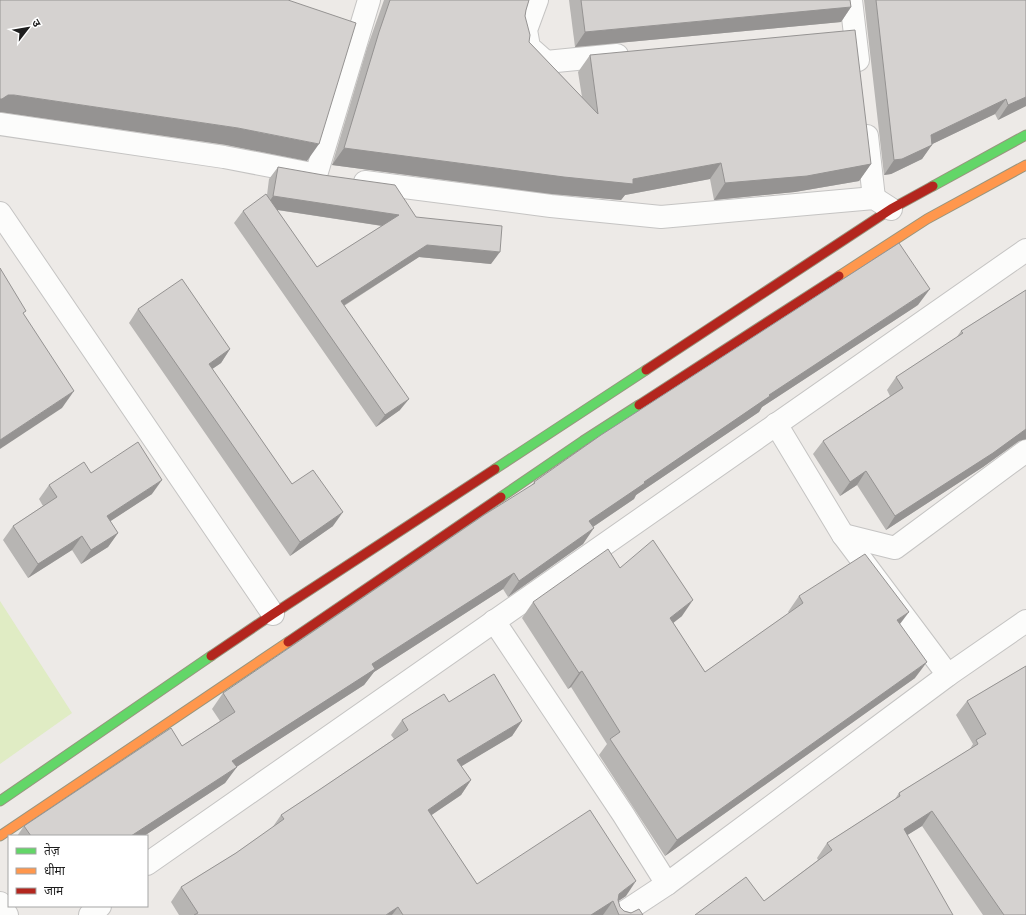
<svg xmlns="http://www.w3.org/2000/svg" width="1026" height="915" font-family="'Nunito Sans','Noto Sans Devanagari',sans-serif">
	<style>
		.grass { fill: #e0ecc4 }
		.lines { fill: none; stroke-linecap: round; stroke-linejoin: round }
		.street-casing { stroke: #c5c4c3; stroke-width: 24 }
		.fast-casing { stroke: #98957e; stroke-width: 11 }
		.slow-casing { stroke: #98957e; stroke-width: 11 }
		.jam-casing { stroke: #98957e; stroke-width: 11 }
		.street { stroke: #fcfcfb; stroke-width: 22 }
		.fast { stroke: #63d668; stroke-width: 9 }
		.slow { stroke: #ff974d; stroke-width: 9 }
		.jam { stroke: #b3261e; stroke-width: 9 }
		.wall { fill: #b7b5b3; fill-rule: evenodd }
		.shaded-wall { fill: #959392 }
		.building { fill: #d5d2d0; stroke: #959392 }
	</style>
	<rect width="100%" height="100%" fill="#edeae7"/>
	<polygon class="grass" points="0,601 72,713 0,764"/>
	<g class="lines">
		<defs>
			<g id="street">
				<polyline points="537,0 526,30 529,47 546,62 617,55"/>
				<polyline points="851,0 858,60"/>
				<polyline points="0,124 224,157 307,173"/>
				<polyline points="867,136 874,198"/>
				<polyline points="316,175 369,0"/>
				<polyline points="365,182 551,206 661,217 874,198 891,209"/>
				<polyline points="0,213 273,614"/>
				<polyline points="776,424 843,535 948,675"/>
				<polyline points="843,535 895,548 1026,451"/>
				<polyline points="494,621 623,814 667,884"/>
				<polyline points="147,864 1026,250"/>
				<polyline points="0,903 7,915"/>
				<polyline points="90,915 100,906"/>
				<polyline points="620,915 667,884 948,675 1026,621"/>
			</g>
			<g id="fast">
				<polyline points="933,186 1026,135"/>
				<polyline points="495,469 646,370"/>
				<polyline points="501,497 583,441 639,405"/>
				<polyline points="0,801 211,656"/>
			</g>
			<g id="slow">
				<polyline points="839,276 927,219 1026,165"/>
				<polyline points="0,836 288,642"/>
			</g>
			<g id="jam">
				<polyline points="646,370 891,209 933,186"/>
				<polyline points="639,405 839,276"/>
				<polyline points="288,642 501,497"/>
				<polyline points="211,656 273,614 495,469"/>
			</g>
		</defs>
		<use href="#street" class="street-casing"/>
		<use href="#fast" class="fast-casing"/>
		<use href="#slow" class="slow-casing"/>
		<use href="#jam" class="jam-casing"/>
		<use href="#street" class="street"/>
		<use href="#fast" class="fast"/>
		<use href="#slow" class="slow"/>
		<use href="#jam" class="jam"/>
	</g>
	<g class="wall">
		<polygon points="384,0 529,0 526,10 525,16 529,42 582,97 578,72 590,55 871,164 859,181 795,192 714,200 710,179 625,195 621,200 552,194 332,165 367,48"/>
		<polygon points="569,0 850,0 851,7 841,22 575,47"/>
		<polygon points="864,0 1026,0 1026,106 998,120 995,114 932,144 922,159 891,174 884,175"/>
		<path d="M278 167 416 217 491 264 419 257 344 306 400 410 376 427 234 223 243 211 267 195 269 179ZM277 210 382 226 317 267Z"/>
		<polygon points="1026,290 1026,439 1019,441 983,467 886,530 857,485 840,496 813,454 823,441 890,396 887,390 896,377 956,338 961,331"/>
		<polygon points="918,305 762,407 759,412 636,495 634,499 593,527 583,544 508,597 503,589 374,672 364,685 236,767 225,783 144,836 17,836 24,826 182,746 220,721 212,709 223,693 531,486 534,482"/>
		<polygon points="138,309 230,349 221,363 212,369 292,484 333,526 290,556 129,323"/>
		<polygon points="91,473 152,494 110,521 118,533 108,547 81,564 72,550 28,578 3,540 13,526 43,506 39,499 49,485"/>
		<polygon points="620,568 682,616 673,623 705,672 789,613 788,612 799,596 900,625 915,678 665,856 599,755 607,744 571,687 568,689 522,618 533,602"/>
		<polygon points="1026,666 1026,915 983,915 922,826 907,835 764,901 818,860 817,858 827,843 895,799 899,793 970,749 973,744 956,715 967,701"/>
		<polygon points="449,702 522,721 512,736 461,766 471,780 461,795 431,815 477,884 626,896 618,901 620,907 624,911 643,915 179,915 171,902 181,887 236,853 272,828 281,815 319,790 394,739 391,735 402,720"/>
	</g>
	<g class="shaded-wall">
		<polygon points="851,7 841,22 575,47 585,32"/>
		<polygon points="8,95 14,95 238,128 319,144 307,161 226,145 0,112 0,99"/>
		<polygon points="1026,97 1026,106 998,120 1008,105"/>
		<polygon points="1006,99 995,114 920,150 931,135"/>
		<polygon points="932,145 922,159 891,174 884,175 894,160"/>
		<polygon points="344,148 633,179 721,163 710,179 625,195 621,200 552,194 332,165"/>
		<polygon points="871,164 859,181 795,192 714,200 725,183"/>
		<polygon points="273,196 399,215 390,227 265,208"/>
		<polygon points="427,245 500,252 491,264 419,257 332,313 341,301"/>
		<polygon points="930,289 918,305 762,407 759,412 636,495 634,499 578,537 589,521 644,482 769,395"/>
		<polygon points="230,349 221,363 199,378 209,364"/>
		<polygon points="74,391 62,408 0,449 0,440"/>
		<polygon points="409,399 400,410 376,427 385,415"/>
		<polygon points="1026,429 1026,439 1019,441 983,467 886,530 895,516"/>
		<polygon points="866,471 857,485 840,496 850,482"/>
		<polygon points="162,480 152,494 97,530 107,516"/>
		<polygon points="343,512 333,526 290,556 300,542"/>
		<polygon points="594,528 583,544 508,597 519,581"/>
		<polygon points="118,533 108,547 81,564 91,550"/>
		<polygon points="82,536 72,550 28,578 38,564"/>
		<polygon points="514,573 503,589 374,672 364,685 221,777 232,761 372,664"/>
		<polygon points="693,600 682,616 659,634 670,618"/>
		<polygon points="909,612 897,628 897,620"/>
		<polygon points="927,662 915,678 665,856 677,840"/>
		<polygon points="582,671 571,687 568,689 579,673"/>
		<polygon points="522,721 512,736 447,775 457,760"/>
		<polygon points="237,767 225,783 144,836 131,836"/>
		<polygon points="471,780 461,795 417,825 428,810"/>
		<polygon points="932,811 922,826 893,844 904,829"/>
		<polygon points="636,881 626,896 614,904 619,894 624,890"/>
		<polygon points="613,901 603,915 591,915"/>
		<polygon points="398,907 392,915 386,915"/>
	</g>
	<g class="building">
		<polygon points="0,0 288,0 356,23 319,144 238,128 14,95 8,95 2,99 0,99"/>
		<polygon points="390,0 529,0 526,10 525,16 530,35 529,42 598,114 590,55 855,30 871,164 807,176 725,183 721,163 633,179 633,184 564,177 344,148 379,32"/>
		<polygon points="581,0 850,0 851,7 585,32"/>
		<polygon points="876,0 1026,0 1026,97 1008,105 1006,99 931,135 932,145 902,159 894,160"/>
		<polygon points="278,167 323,175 395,185 416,217 502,226 500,252 427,245 341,301 409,399 385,415 243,211 266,194 317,267 399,215 273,196"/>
		<polygon points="899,243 930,289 769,395 770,396 644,482 645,483 589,521 594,528 519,581 514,573 372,664 375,669 232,761 237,767 131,836 31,836 24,826 171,728 182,746 235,712 223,693 484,515 535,483 534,482 601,435"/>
		<polygon points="0,268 26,311 23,313 74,391 0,440"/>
		<polygon points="182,279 230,349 209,364 292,484 313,470 343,512 300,542 138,309"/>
		<polygon points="1026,290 1026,429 993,453 895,516 866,471 850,482 823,441 903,388 896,377 963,333 961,331"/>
		<polygon points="138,442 162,480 107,516 118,533 91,550 82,536 38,564 13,526 57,497 49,485 84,462 91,473"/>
		<polygon points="653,540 693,600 670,618 705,672 803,603 799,596 865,554 909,612 897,620 927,662 677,840 610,739 620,732 582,671 579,673 533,602 608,549 620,568"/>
		<polygon points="1026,666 1026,915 1004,915 932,811 904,829 953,915 695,915 746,877 764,901 832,850 827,843 900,796 899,793 978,744 976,740 986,734 967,701"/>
		<polygon points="494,674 522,721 457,760 471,780 428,810 477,884 590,810 636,881 624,890 619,894 618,900 620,907 624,911 631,913 639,909 643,915 619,915 613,901 591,915 403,915 398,907 386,915 194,915 198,913 181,887 236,853 284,819 281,815 319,790 408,730 402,720 444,694 449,702"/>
	</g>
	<rect x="8" y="835" width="140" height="72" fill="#ffffff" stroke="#a5a5a5"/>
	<rect x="16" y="848" width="20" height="6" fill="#63d668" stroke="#a5a5a5"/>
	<text x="44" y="855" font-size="12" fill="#1e1e1e">तेज़</text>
	<rect x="16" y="868" width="20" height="6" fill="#ff974d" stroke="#a5a5a5"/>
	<text x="44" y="875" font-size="12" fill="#1e1e1e">धीमा</text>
	<rect x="16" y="888" width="20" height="6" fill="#b3261e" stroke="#a5a5a5"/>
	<text x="44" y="895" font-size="12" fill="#1e1e1e">जाम</text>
	<g transform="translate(28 28) rotate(59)" stroke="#ffffff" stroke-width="3" paint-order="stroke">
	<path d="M0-3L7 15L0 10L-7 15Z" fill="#1e1e1e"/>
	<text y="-6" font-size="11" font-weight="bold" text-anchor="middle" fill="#1e1e1e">उ</text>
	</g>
</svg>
